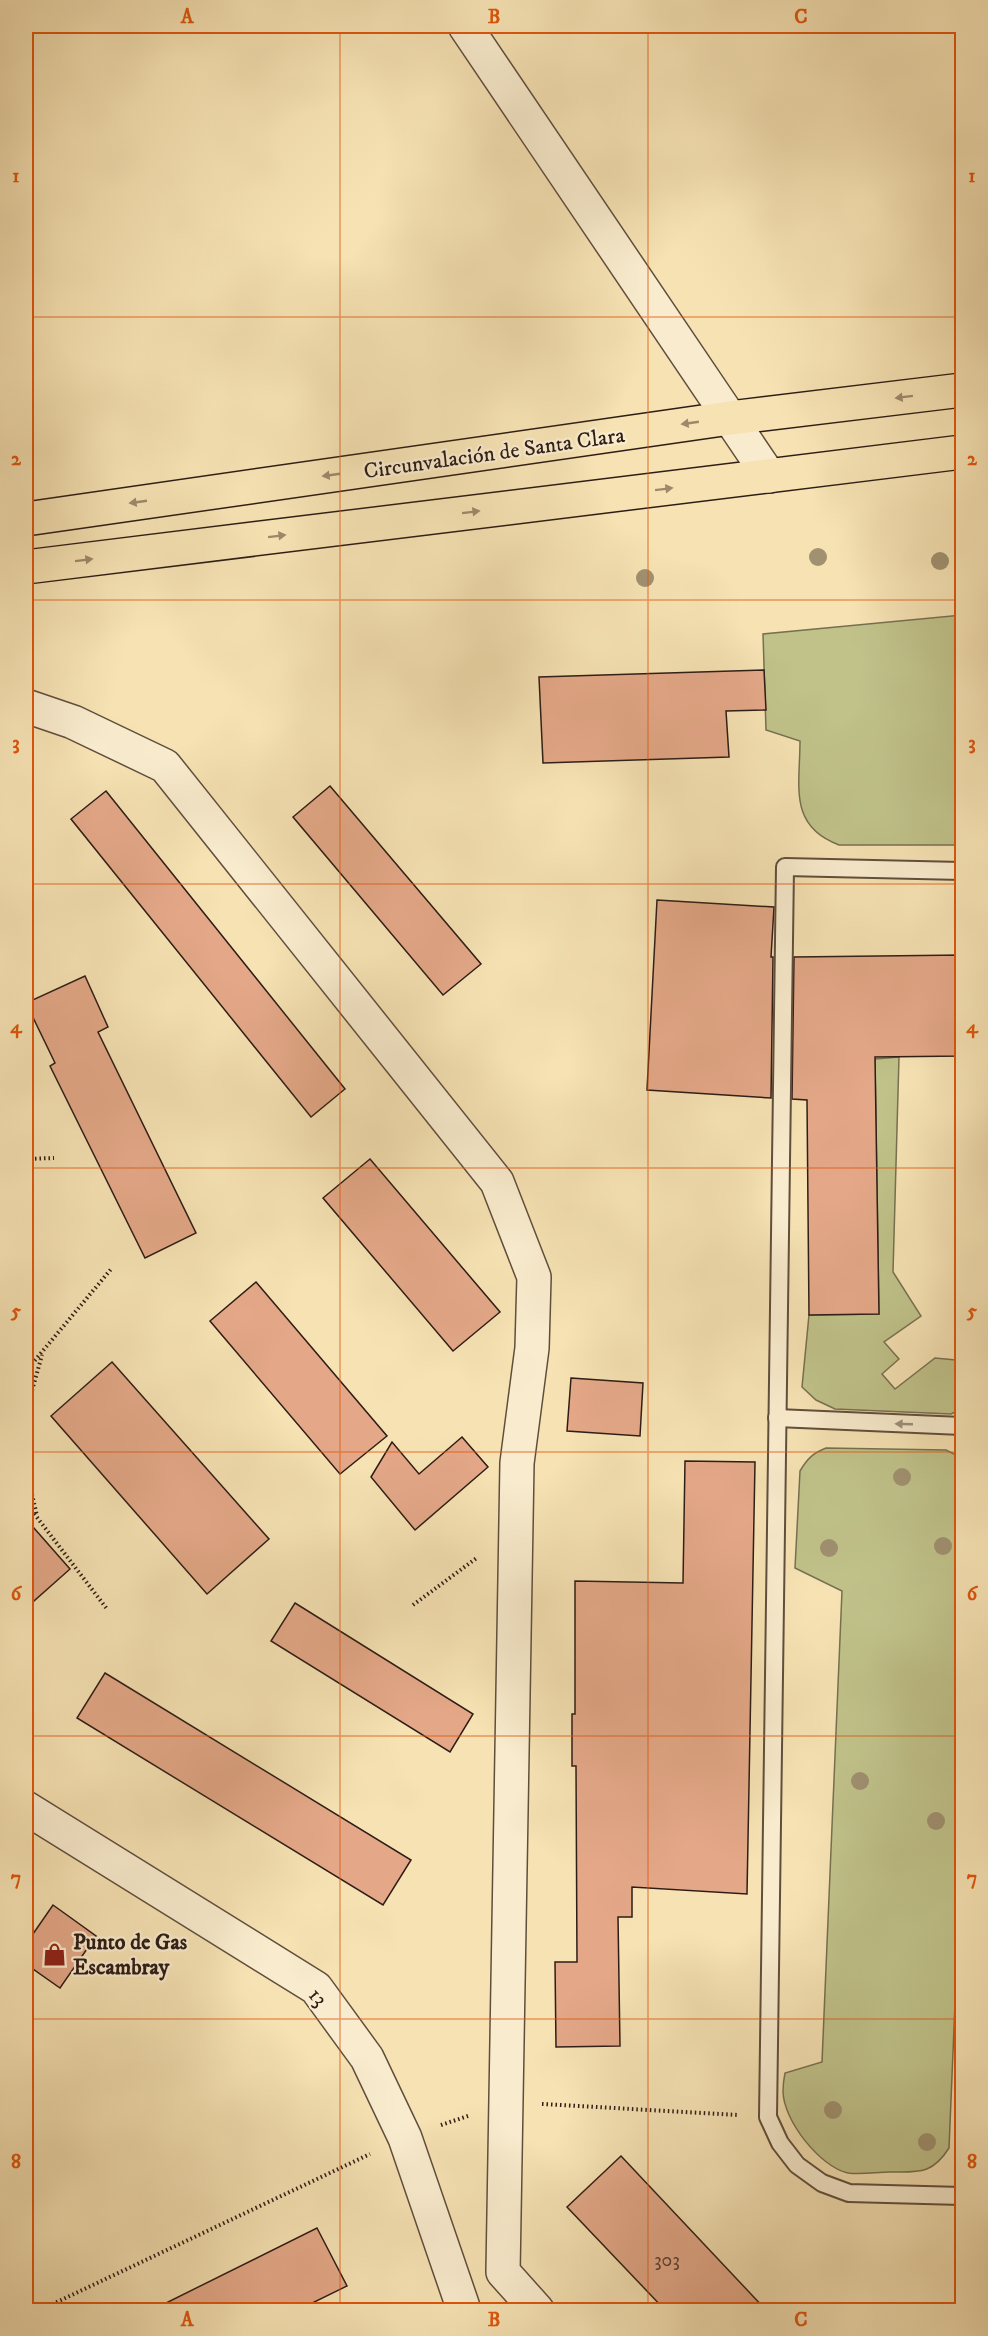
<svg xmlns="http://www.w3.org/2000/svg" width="988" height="2336" font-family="'IM FELL DW Pica',serif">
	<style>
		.green { fill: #c0c28a; stroke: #777050; stroke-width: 1.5 }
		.building { fill: #e4a888; stroke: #2e1d16; stroke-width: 1.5 }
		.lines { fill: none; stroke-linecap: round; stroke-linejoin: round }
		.service-casing { stroke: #604e3d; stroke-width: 20 }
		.minor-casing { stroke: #604e3d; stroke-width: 36 }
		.trunk-casing { stroke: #2e1d16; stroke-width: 36 }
		.path { stroke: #2e1d16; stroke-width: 4; stroke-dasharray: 1.5 3; stroke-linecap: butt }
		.service { stroke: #f9ecce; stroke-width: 16 }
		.minor { stroke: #f9ecce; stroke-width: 33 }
		.trunk { stroke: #f6e2b3; stroke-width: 33 }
		.tree { fill: #a09170 }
		.oneway { fill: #9c896c }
		.oneway2 { fill: #9e8f7b }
		.grid { fill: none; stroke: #df560c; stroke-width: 1.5; stroke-opacity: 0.55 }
		.labels { text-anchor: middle; stroke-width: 4.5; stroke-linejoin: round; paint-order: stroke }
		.number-label { font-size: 20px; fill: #5c4032 }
		.street-label { font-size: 22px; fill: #2e1d16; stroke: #f9ecce }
		.poi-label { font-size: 22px; font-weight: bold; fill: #2e1d16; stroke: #f9ecce; text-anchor: start }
		.neatline { fill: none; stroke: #df560c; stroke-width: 2 }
		.grid-label { font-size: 20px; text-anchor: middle; font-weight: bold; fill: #df560c }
	</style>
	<rect width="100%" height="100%" fill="#f6e2b3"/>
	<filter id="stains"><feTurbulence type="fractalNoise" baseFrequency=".00333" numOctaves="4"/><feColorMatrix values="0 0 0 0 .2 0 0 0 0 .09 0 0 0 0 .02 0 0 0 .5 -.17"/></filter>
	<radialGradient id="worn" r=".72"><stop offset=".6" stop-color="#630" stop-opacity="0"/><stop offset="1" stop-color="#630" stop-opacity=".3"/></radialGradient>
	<g class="green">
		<path d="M962 615V845H839C788 826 800 786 800 741L766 730 763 634Z"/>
		<polygon points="899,1057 893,1272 921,1316 884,1342 899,1359 882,1374 895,1389 935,1358 956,1360 962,1364 962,1409 951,1414 835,1409 816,1400 802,1387 809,1315 879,1314 875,1059"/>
		<path d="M826 1448 946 1450 962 1458V1836L949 2148C932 2175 918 2172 890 2172 877 2172 861 2175 848 2173 820 2167 783 2120 783 2091 783 2085 784 2078 785 2073L822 2062 842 1591 795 1568 800 1471C807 1459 813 1453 826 1448Z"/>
	</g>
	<g class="building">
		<polygon points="764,670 766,710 726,711 729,757 543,763 539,677"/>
		<polygon points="330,786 481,964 443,995 293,817"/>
		<polygon points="106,791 345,1089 311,1117 71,819"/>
		<polygon points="657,900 774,907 771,957 773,957 771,1098 647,1090"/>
		<polygon points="963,955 963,1056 875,1057 879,1314 809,1315 807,1100 792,1099 794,957"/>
		<polygon points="85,976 108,1027 98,1032 196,1233 145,1258 50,1066 55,1063 26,1003"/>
		<polygon points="370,1159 500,1312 453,1351 323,1198"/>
		<polygon points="256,1282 387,1436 340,1474 210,1321"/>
		<polygon points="112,1362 269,1539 207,1594 51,1416"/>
		<polygon points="571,1378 643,1383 640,1436 567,1431"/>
		<polygon points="462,1437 488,1467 415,1530 371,1477 392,1442 419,1474"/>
		<polygon points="685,1461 755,1462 747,1894 632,1887 632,1917 618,1917 620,2046 556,2047 555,1962 577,1962 576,1766 572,1766 572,1714 575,1714 575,1581 683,1583"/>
		<polygon points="26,1519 70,1569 26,1608"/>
		<polygon points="295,1603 473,1714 450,1752 271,1641"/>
		<polygon points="105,1673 411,1860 383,1905 77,1718"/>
		<polygon points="53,1905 96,1936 60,1988 26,1964 26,1944"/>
		<polygon points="621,2156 766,2310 665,2310 567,2207"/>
		<polygon points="317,2228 347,2286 298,2310 152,2310"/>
	</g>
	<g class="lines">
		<defs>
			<g id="service">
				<polyline points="962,871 785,867 768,2117 780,2143 797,2165 822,2183 849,2193 962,2196"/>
				<polyline points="777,1418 962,1426"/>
			</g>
			<g id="minor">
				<polyline points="465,26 769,476"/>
				<polyline points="26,706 73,722 165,766 497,1182 534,1277 532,1348 517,1463 503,2272 537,2310"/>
				<polyline points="26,1808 316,1988 367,2058 405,2138 464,2310"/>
			</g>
			<g id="trunk">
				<polyline points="26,519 730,418 962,390"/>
				<polyline points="26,567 962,452"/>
			</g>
		</defs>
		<use href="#service" class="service-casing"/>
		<use href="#minor" class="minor-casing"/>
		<use href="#trunk" class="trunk-casing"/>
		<g class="path">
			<polyline points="26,1159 54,1158"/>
			<polyline points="26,1371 112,1268"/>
			<polyline points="26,1412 42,1355"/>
			<polyline points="26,1468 37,1516"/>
			<polyline points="26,1503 107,1609"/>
			<polyline points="413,1605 478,1557"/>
			<polyline points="542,2104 738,2115"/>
			<polyline points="441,2125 468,2116"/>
			<polyline points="40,2310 370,2154"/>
		</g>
		<use href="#service" class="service"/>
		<use href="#minor" class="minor"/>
		<use href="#trunk" class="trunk"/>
	</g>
	<g class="tree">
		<circle cx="818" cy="557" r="9"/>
		<circle cx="940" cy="561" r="9"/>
		<circle cx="645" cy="578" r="9"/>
		<circle cx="902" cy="1477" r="9"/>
		<circle cx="943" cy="1546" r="9"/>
		<circle cx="829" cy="1548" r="9"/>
		<circle cx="860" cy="1781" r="9"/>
		<circle cx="936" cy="1821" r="9"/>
		<circle cx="833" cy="2110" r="9"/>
		<circle cx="927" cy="2142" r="9"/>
	</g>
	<defs><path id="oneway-solid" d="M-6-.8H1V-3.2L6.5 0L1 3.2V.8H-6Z" transform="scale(1.5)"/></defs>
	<g class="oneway">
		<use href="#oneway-solid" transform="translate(904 397) rotate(173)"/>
		<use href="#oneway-solid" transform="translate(690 423) rotate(172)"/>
		<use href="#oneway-solid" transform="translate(331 475) rotate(172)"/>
		<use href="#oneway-solid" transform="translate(664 489) rotate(-7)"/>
		<use href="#oneway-solid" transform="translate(138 502) rotate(172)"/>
		<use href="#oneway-solid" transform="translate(471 512) rotate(-7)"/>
		<use href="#oneway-solid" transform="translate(277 536) rotate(-7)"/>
		<use href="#oneway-solid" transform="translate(84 560) rotate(-7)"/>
	</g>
	<use class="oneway2" href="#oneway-solid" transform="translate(904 1424) rotate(-178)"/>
	<path class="grid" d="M340 26V2310M648 26V2310M26 317H962M26 600H962M26 884H962M26 1168H962M26 1452H962M26 1736H962M26 2019H962"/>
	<defs>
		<symbol id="shop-bare" viewBox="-9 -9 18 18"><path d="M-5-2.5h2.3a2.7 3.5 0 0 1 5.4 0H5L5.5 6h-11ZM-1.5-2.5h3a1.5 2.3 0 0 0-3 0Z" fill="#8f2418" stroke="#f9ecce" stroke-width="2.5" paint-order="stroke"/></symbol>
	</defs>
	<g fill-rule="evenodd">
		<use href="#shop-bare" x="38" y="1938" width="33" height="33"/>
	</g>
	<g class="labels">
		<g class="number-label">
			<text x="667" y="2266">303</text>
		</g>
		<g class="street-label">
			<text transform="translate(494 452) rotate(-8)" y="8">Circunvalación de Santa Clara</text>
			<text transform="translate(319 1996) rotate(47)" y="8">13</text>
		</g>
		<g class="poi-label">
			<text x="73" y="1949">Punto de Gas<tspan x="73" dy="25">Escambray</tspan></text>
		</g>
	</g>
	<rect width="988" height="2336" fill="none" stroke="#f6e2b3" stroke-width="66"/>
	<rect x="33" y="33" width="922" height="2270" class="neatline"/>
	<g class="grid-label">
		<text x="187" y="23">A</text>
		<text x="494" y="23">B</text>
		<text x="801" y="23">C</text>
		<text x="16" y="182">1</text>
		<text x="972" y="182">1</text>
		<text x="16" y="465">2</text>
		<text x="972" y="465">2</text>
		<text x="16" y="749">3</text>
		<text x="972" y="749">3</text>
		<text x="16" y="1033">4</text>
		<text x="972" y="1033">4</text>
		<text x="16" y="1317">5</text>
		<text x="972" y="1317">5</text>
		<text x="16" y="1600">6</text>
		<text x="972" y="1600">6</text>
		<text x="16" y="1884">7</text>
		<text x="972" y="1884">7</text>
		<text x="16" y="2168">8</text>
		<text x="972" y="2168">8</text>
		<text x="187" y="2326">A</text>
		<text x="494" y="2326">B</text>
		<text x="801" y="2326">C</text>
	</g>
	<rect width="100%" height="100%" filter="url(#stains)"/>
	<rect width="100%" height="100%" fill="url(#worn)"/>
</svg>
